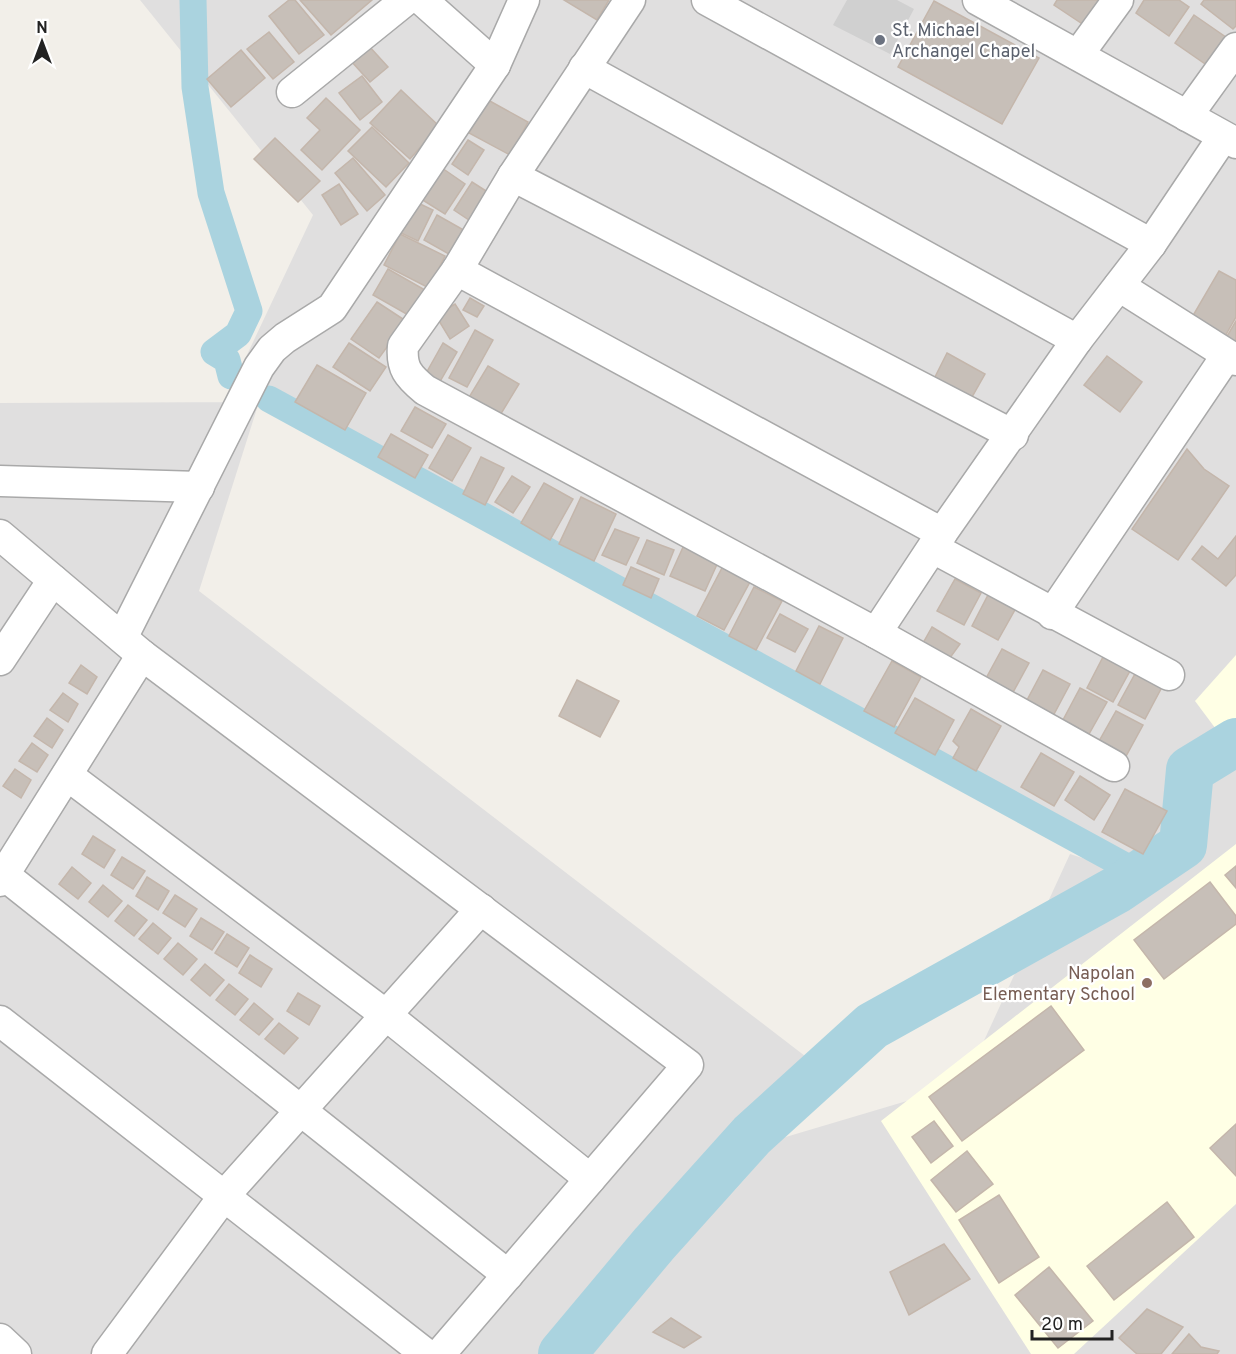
<svg xmlns="http://www.w3.org/2000/svg" width="1236" height="1354" font-family="Overpass,sans-serif">
	<style>
		.residential { fill: #e0dfdf }
		.education { fill: #ffffe5 }
		.religious { fill: #d0d0d0 }
		.lines { fill: none; stroke-linecap: round; stroke-linejoin: round }
		.canal { stroke: #aad3df; stroke-width: 27 }
		.river { stroke: #aad3df; stroke-width: 48 }
		.building { fill: #c7bfb8; stroke: #c4b6ab; stroke-width: 1.5 }
		.minor-casing { stroke: #a9a9a9; stroke-width: 33 }
		.minor { stroke: #fff; stroke-width: 30 }
		.worship-dot { fill: #6b7280; stroke: #fff; stroke-width: 2 }
		.education-dot { fill: #8d6e63; stroke: #fff; stroke-width: 2 }
		.labels { text-anchor: middle; stroke-width: 4.5; stroke-linejoin: round; paint-order: stroke }
		.worship-label { font-size: 18px; fill: #5b616d; stroke: #fff; text-anchor: start }
		.education-label { font-size: 18px; fill: #785e54; stroke: #fff; text-anchor: end }
	</style>
	<rect width="100%" height="100%" fill="#f2efe9"/>
	<polygon class="residential" points="140,0 1236,0 1236,1354 0,1354 0,403 259,402 199,591 831,1076 730,1196 779,1139 964,1084 1070,854 1151,880 236,378 313,215"/>
	<g class="education">
		<polygon points="1236,655 1236,756 1195,701"/>
		<polygon points="1236,844 1236,1204 1074,1354 1031,1354 881,1121"/>
	</g>
	<polygon class="religious" points="847,0 897,0 914,9 890,54 833,25"/>
	<g class="lines">
		<g class="canal">
			<polyline points="193,0 195,87 211,193 249,311 238,334 214,352 227,360 231,376"/>
			<polyline points="269,399 1140,874"/>
		</g>
		<polyline class="river" points="562,1354 654,1244 752,1135 872,1026 1118,889 1183,845 1190,770 1236,742"/>
	</g>
	<g class="building">
		<polygon points="289,0 295,0 324,35 299,54 269,16"/>
		<polygon points="300,0 372,0 331,35"/>
		<polygon points="564,0 609,0 597,20"/>
		<polygon points="1057,0 1102,0 1084,25 1054,5"/>
		<polygon points="1144,0 1179,0 1189,7 1169,36 1136,13"/>
		<polygon points="1204,0 1236,0 1236,26 1233,29 1201,4"/>
		<polygon points="934,1 1039,58 1002,124 898,67"/>
		<polygon points="1194,15 1230,40 1211,68 1175,43"/>
		<polygon points="269,32 294,62 273,79 247,49"/>
		<polygon points="368,45 388,67 370,82 351,61"/>
		<polygon points="241,50 265,78 231,107 207,79"/>
		<polygon points="362,76 382,102 360,120 339,93"/>
		<polygon points="401,90 439,126 410,159 370,123"/>
		<polygon points="326,98 360,130 322,170 301,150 320,130 307,118"/>
		<polygon points="488,100 528,122 510,155 469,133"/>
		<polygon points="372,127 409,163 386,187 348,151"/>
		<polygon points="275,138 320,181 298,202 254,159"/>
		<polygon points="468,140 484,150 468,175 452,164"/>
		<polygon points="353,158 385,195 367,211 335,173"/>
		<polygon points="442,168 465,184 445,214 421,199"/>
		<polygon points="472,182 494,196 475,224 454,210"/>
		<polygon points="339,184 358,214 341,225 322,195"/>
		<polygon points="416,202 433,210 418,241 401,233"/>
		<polygon points="437,215 469,233 456,258 424,240"/>
		<polygon points="400,234 445,256 429,288 384,265"/>
		<polygon points="388,269 432,294 417,320 373,295"/>
		<polygon points="1219,271 1236,280 1236,317 1224,338 1191,319"/>
		<polygon points="470,298 484,306 477,317 463,310"/>
		<polygon points="377,302 406,321 379,358 351,339"/>
		<polygon points="455,304 469,326 450,339 436,316"/>
		<polygon points="1236,321 1236,351 1223,343"/>
		<polygon points="475,330 493,340 467,387 449,378"/>
		<polygon points="349,343 386,367 370,391 333,367"/>
		<polygon points="443,343 457,352 438,385 424,377"/>
		<polygon points="947,353 985,374 968,404 931,385"/>
		<polygon points="1107,356 1142,382 1120,412 1084,385"/>
		<polygon points="317,365 366,393 345,430 295,402"/>
		<polygon points="488,366 519,384 499,417 468,399"/>
		<polygon points="415,407 446,424 432,448 401,431"/>
		<polygon points="391,434 428,455 415,478 378,457"/>
		<polygon points="448,435 471,448 452,481 429,468"/>
		<polygon points="1187,449 1204,469 1229,486 1178,560 1132,529"/>
		<polygon points="481,457 504,468 485,505 463,494"/>
		<polygon points="512,476 530,487 513,513 495,502"/>
		<polygon points="544,483 573,499 550,540 521,523"/>
		<polygon points="581,497 616,514 594,561 559,544"/>
		<polygon points="615,529 639,538 626,565 602,555"/>
		<polygon points="1236,536 1236,575 1226,586 1192,559 1202,546 1218,559"/>
		<polygon points="647,540 674,550 664,575 637,563"/>
		<polygon points="684,545 719,560 705,591 670,576"/>
		<polygon points="723,566 751,580 724,630 697,616"/>
		<polygon points="631,567 659,579 651,598 623,585"/>
		<polygon points="955,579 981,593 964,625 937,611"/>
		<polygon points="754,587 782,601 756,650 729,636"/>
		<polygon points="989,593 1016,608 998,640 972,626"/>
		<polygon points="780,614 808,629 795,652 767,638"/>
		<polygon points="819,626 843,638 820,684 796,671"/>
		<polygon points="932,627 960,644 944,666 918,652"/>
		<polygon points="1002,649 1029,663 1011,696 984,682"/>
		<polygon points="1104,655 1131,669 1113,702 1087,688"/>
		<polygon points="892,661 921,677 894,727 864,711"/>
		<polygon points="81,665 97,677 87,694 69,683"/>
		<polygon points="1043,670 1070,684 1053,716 1026,702"/>
		<polygon points="1136,672 1162,687 1145,719 1118,705"/>
		<polygon points="577,680 619,701 600,737 559,716"/>
		<polygon points="1080,688 1107,702 1089,734 1063,720"/>
		<polygon points="63,693 78,704 68,722 50,710"/>
		<polygon points="915,698 954,720 935,755 895,733"/>
		<polygon points="971,709 1001,726 976,771 953,758 959,747 953,741"/>
		<polygon points="1116,711 1143,725 1125,758 1098,743"/>
		<polygon points="47,718 63,730 52,748 34,736"/>
		<polygon points="32,743 48,755 37,772 19,761"/>
		<polygon points="1041,753 1074,772 1054,806 1021,787"/>
		<polygon points="15,769 31,780 21,798 3,786"/>
		<polygon points="1080,776 1110,795 1094,820 1065,800"/>
		<polygon points="1125,789 1167,811 1143,854 1102,832"/>
		<polygon points="93,836 115,850 104,868 82,854"/>
		<polygon points="122,857 145,871 133,889 111,875"/>
		<polygon points="1236,866 1236,888 1225,875"/>
		<polygon points="72,867 91,883 78,899 59,884"/>
		<polygon points="147,877 169,891 158,910 136,896"/>
		<polygon points="1210,882 1236,916 1236,924 1164,979 1134,940"/>
		<polygon points="103,885 122,901 108,917 89,902"/>
		<polygon points="175,895 197,909 185,927 163,913"/>
		<polygon points="128,905 147,920 134,936 115,921"/>
		<polygon points="201,918 224,932 212,950 190,936"/>
		<polygon points="153,923 171,938 158,954 139,939"/>
		<polygon points="227,934 249,948 237,967 215,953"/>
		<polygon points="178,943 197,959 183,975 164,959"/>
		<polygon points="250,955 272,969 261,987 239,973"/>
		<polygon points="205,964 224,980 210,996 191,980"/>
		<polygon points="229,984 248,999 235,1015 216,1000"/>
		<polygon points="298,993 320,1006 309,1025 287,1011"/>
		<polygon points="254,1003 273,1019 259,1035 240,1020"/>
		<polygon points="1051,1006 1084,1050 962,1141 929,1097"/>
		<polygon points="279,1023 298,1038 284,1054 265,1039"/>
		<polygon points="934,1121 953,1146 931,1163 912,1137"/>
		<polygon points="1236,1124 1236,1176 1210,1148"/>
		<polygon points="967,1151 993,1184 956,1212 931,1180"/>
		<polygon points="999,1195 1039,1257 999,1283 959,1220"/>
		<polygon points="1167,1202 1194,1237 1114,1300 1087,1266"/>
		<polygon points="944,1244 970,1279 909,1315 890,1272"/>
		<polygon points="1049,1267 1093,1321 1058,1348 1015,1295"/>
		<polygon points="1147,1309 1183,1327 1161,1354 1137,1354 1119,1338"/>
		<polygon points="671,1318 701,1337 684,1348 653,1332"/>
		<polygon points="1189,1334 1201,1347 1219,1351 1217,1354 1172,1354"/>
	</g>
	<g class="lines">
		<defs>
			<g id="minor">
				<polyline points="422,0 495,65"/>
				<path d="M630 0 513 176 457 270 403 346C401 368 408 376 425 390L876 633 1114 766"/>
				<polyline points="707,0 1151,244"/>
				<polyline points="978,0 1236,143"/>
				<polyline points="1078,55 1118,0"/>
				<polyline points="584,68 1077,340"/>
				<polyline points="292,92 406,0"/>
				<polyline points="1187,116 1236,48"/>
				<polyline points="513,176 1013,435"/>
				<polyline points="457,270 942,533"/>
				<polyline points="1119,286 1236,360"/>
				<polyline points="0,481 199,487"/>
				<polyline points="0,535 142,655 688,1065 440,1354"/>
				<polyline points="933,548 1169,675"/>
				<polyline points="1052,614 1227,355"/>
				<polyline points="876,633 942,533 1077,340 1151,244 1223,137"/>
				<polyline points="123,636 259,367 272,349 285,338 332,308 495,65 524,0"/>
				<polyline points="0,660 53,580"/>
				<polyline points="67,775 386,1015 590,1179"/>
				<polyline points="4,875 508,1275"/>
				<polyline points="0,881 142,655"/>
				<polyline points="0,1021 426,1354"/>
				<polyline points="0,1339 16,1354"/>
				<polyline points="107,1354 224,1196 481,909"/>
			</g>
		</defs>
		<use href="#minor" class="minor-casing"/>
		<use href="#minor" class="minor"/>
	</g>
	<circle class="worship-dot" cx="880" cy="40" r="6"/>
	<circle class="education-dot" cx="1147" cy="983" r="6"/>
	<g class="labels">
		<g class="worship-label">
			<text x="892" y="36">St. Michael<tspan x="892" dy="21">Archangel Chapel</tspan></text>
		</g>
		<g class="education-label">
			<text x="1135" y="979">Napolan<tspan x="1135" dy="21">Elementary School</tspan></text>
		</g>
	</g>
	<g transform="translate(42 42)" stroke="#ffffff" stroke-width="4.5" paint-order="stroke">
	<path d="M0-4.5L10 22L0 15L-10 22Z" fill="#222222"/>
	<text y="-9" font-size="16" font-weight="bold" text-anchor="middle" fill="#222222">N</text>
	</g>
	<path d="M1032 1330v9h80v-9" fill="none" stroke="#222222" stroke-width="3"/>
	<text x="1041" y="1330" font-size="18" fill="#222222" stroke="#ffffff" stroke-width="4.5" paint-order="stroke">20 m</text>
</svg>
